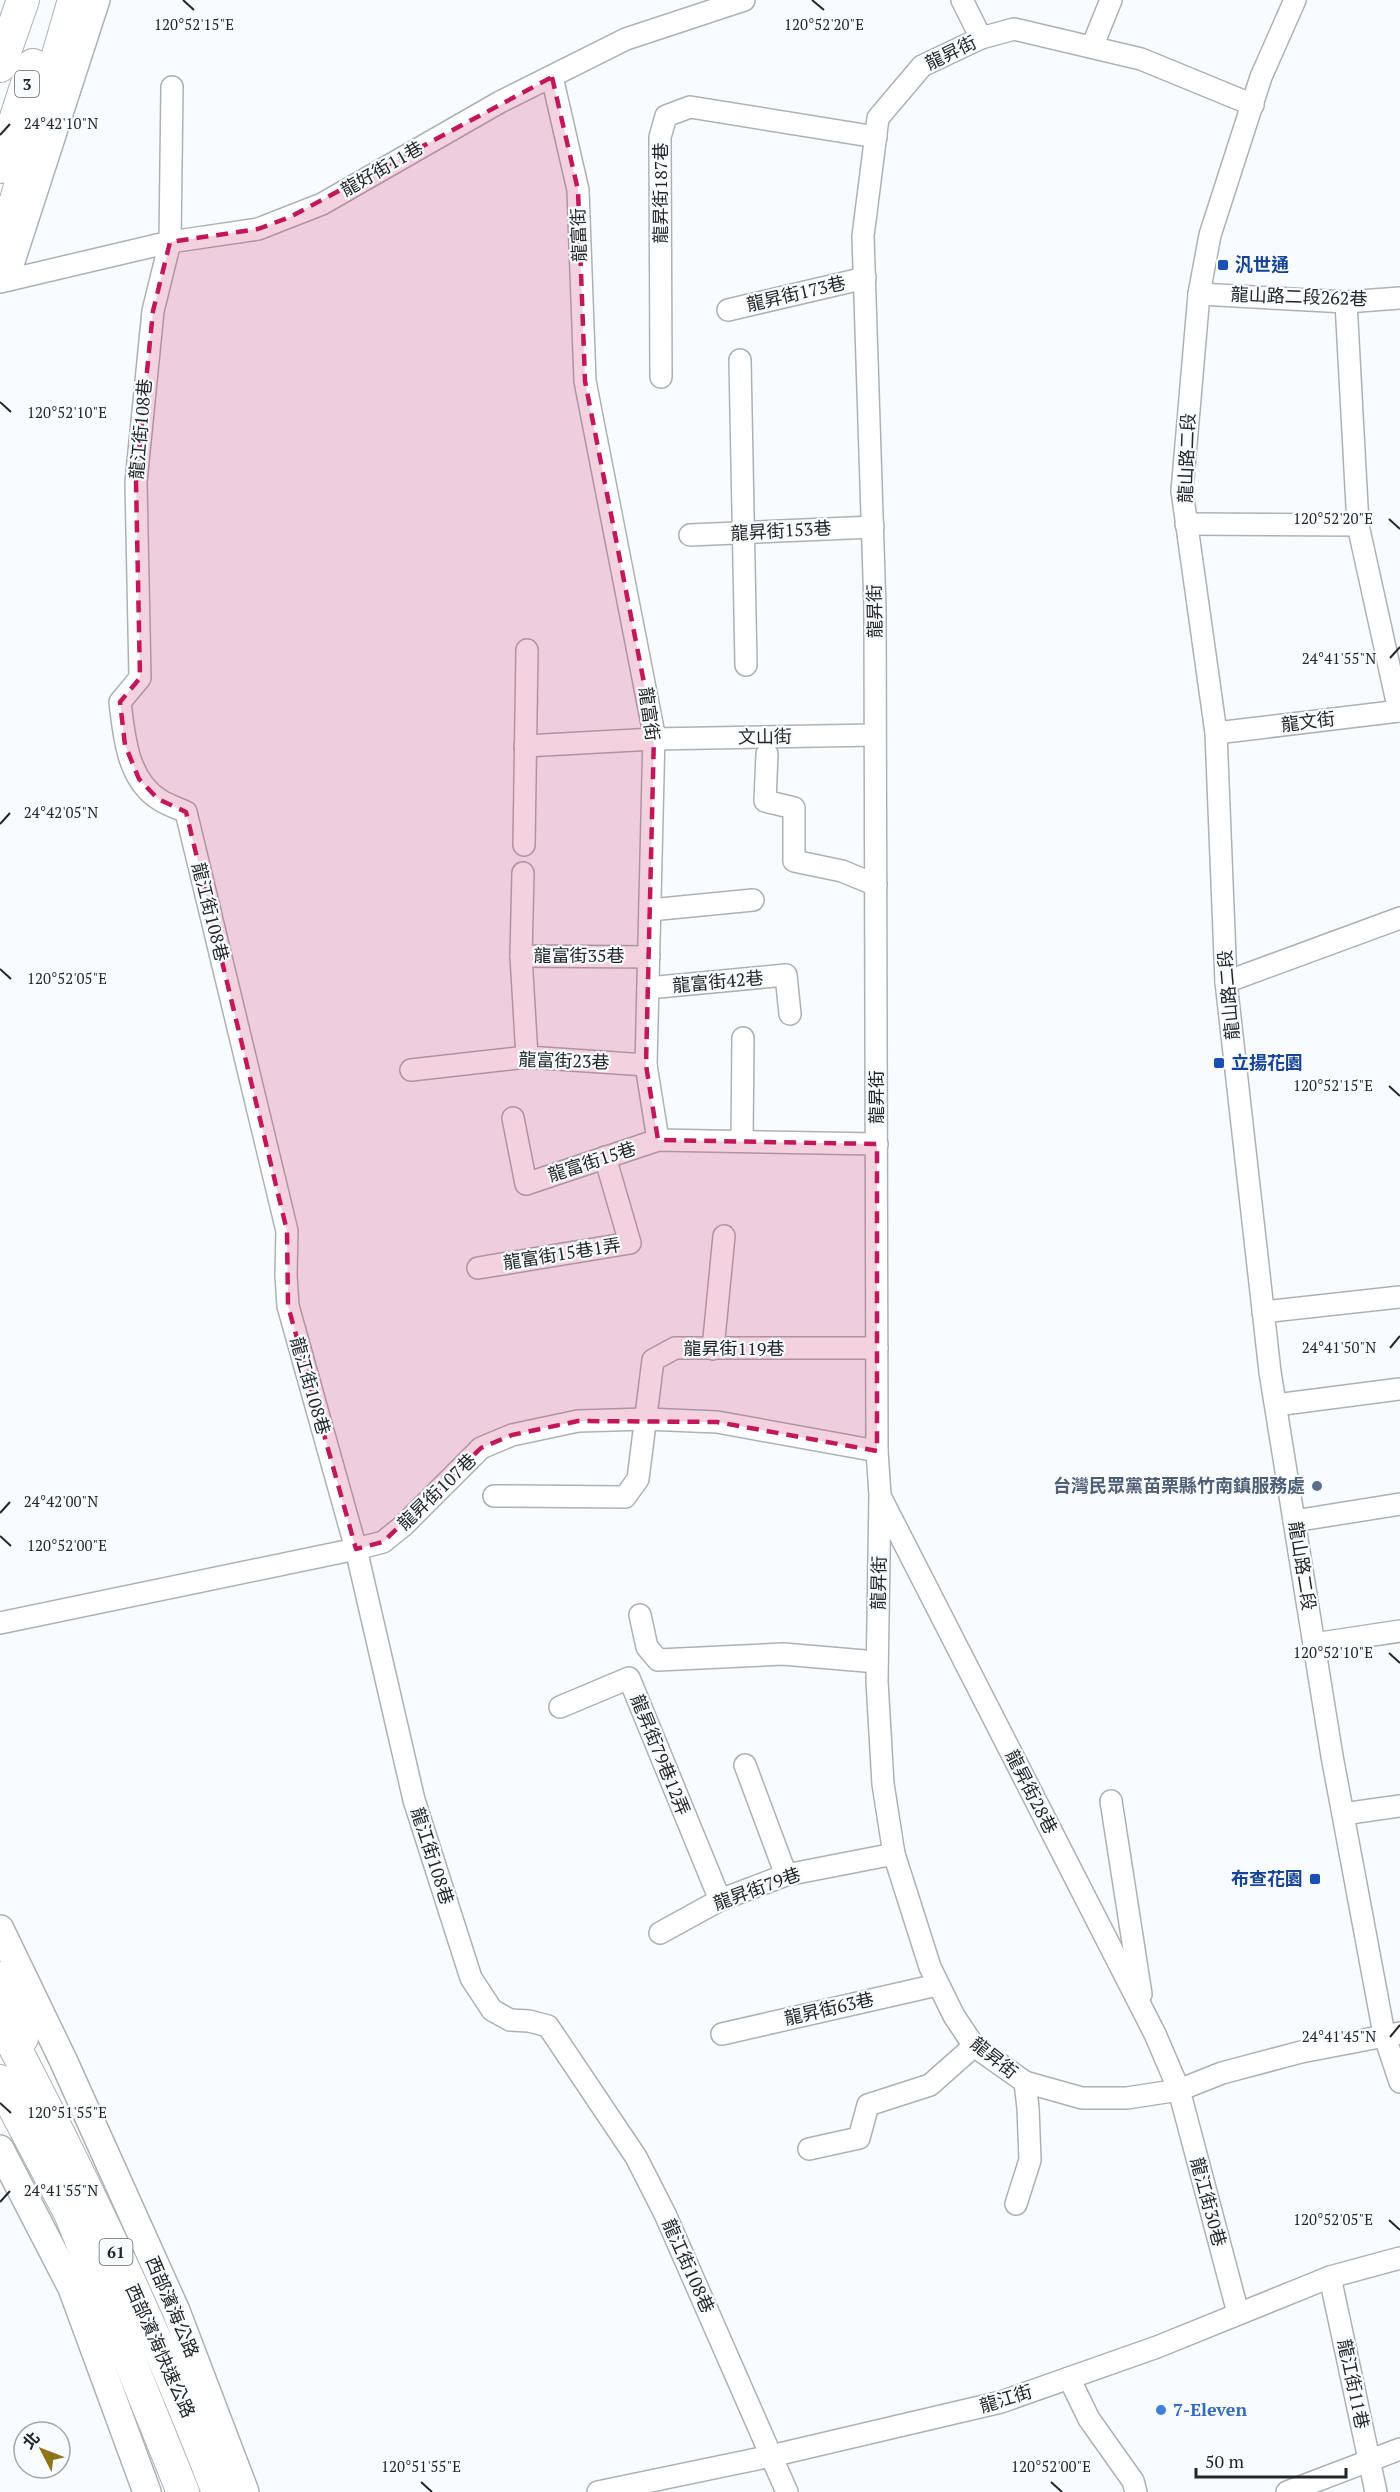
<svg xmlns="http://www.w3.org/2000/svg" width="1400" height="2492" font-family="'PT Serif','Noto Sans TC',serif">
	<style>
		.lines { fill: none; stroke-linecap: round; stroke-linejoin: round }
		.minor-casing { stroke: #abb2b7; stroke-width: 24 }
		.major-casing { stroke: #abb2b7; stroke-width: 30 }
		.highway-casing { stroke: #abb2b7; stroke-width: 34 }
		.minor { stroke: #fff; stroke-width: 21 }
		.major { stroke: #fff; stroke-width: 27 }
		.highway { stroke: #fff; stroke-width: 32 }
		.marked { fill: #c2185b; fill-opacity: 0.2; stroke: #c2185b; stroke-width: 4.5; stroke-dasharray: 12 8; stroke-linejoin: round }
		.ticks { fill: none; stroke: #232628; stroke-width: 2 }
		.transit-dot { fill: #1a4fb4; stroke: #f9fcfe; stroke-width: 2 }
		.service-dot { fill: #5c6f8a; stroke: #f9fcfe; stroke-width: 2 }
		.shop-dot { fill: #3f7fe0; stroke: #f9fcfe; stroke-width: 2 }
		.labels { text-anchor: middle; stroke-width: 4.5; stroke-linejoin: round; paint-order: stroke }
		.shield { fill: #f9fcfe; stroke: #636668; stroke-width: 1.5 }
		.shield-label { font-size: 16px; font-weight: bold; fill: #232628 }
		.street-label { font-size: 18px; fill: #232628; stroke: #f9fcfe }
		.transit-label { font-size: 18px; font-weight: bold; fill: #164399; stroke: #f9fcfe; text-anchor: start }
		.service-label { font-size: 18px; font-weight: bold; fill: #4e5e75; stroke: #f9fcfe; text-anchor: end }
		.shop-label { font-size: 18px; font-weight: bold; fill: #366cbe; stroke: #f9fcfe; text-anchor: start }
		.ticks-label { font-size: 15px; text-anchor: middle; fill: #232628; stroke: #f9fcfe; stroke-width: 4.5; stroke-linejoin: round; paint-order: stroke }
	</style>
	<rect width="100%" height="100%" fill="#f9fcfe"/>
	<g class="lines">
		<defs>
			<g id="minor">
				<polyline points="962,0 981,38"/>
				<polyline points="1295,0 1261,77 1210,235 1199,294 1182,491 1216,733 1226,982 1270,1372 1332,1756 1384,2034 1400,2082"/>
				<polyline points="1092,47 1111,0"/>
				<polyline points="552,77 578,190 585,381 654,734 646,1065 658,1140"/>
				<path d="M172 87 170 242 153 311 136 482 140 678 120 702C124 735 127 780 160 800 168 805 177 808 186 812L287 1231 286 1275 288 1306 356 1549 414 1800 471 1978 492 2010 510 2020 529 2021 548 2026 636 2157 665 2214 787 2492"/>
				<polyline points="1253,105 1141,59 1014,29 981,38 922,66 878,118 863,236 875,608 877,1451 880,1495 877,1681 883,1784 894,1854 930,1967 954,2016 974,2046 1025,2082 1082,2098 1127,2098 1179,2090 1222,2073 1301,2052 1400,2033"/>
				<polyline points="8,280 99,0"/>
				<polyline points="0,282 170,242 258,229 322,204 500,102 626,39 744,0"/>
				<polyline points="1199,294 1346,302 1400,298"/>
				<polyline points="1346,302 1358,525 1399,711"/>
				<polyline points="728,310 865,278"/>
				<polyline points="740,360 746,665"/>
				<polyline points="661,377 660,137 666,116 690,107 876,137"/>
				<polyline points="1186,524 1358,525"/>
				<polyline points="690,535 873,527"/>
				<polyline points="1216,733 1400,711"/>
				<polyline points="525,746 654,739 875,735"/>
				<polyline points="767,754 765,801 794,808 794,861 842,871 876,885"/>
				<polyline points="524,845 527,650"/>
				<polyline points="523,873 521,956 649,957"/>
				<polyline points="650,910 753,900"/>
				<polyline points="521,956 527,1057"/>
				<polyline points="1226,982 1400,918"/>
				<polyline points="648,988 786,975 790,1014"/>
				<polyline points="411,1070 527,1057 646,1065"/>
				<polyline points="513,1118 526,1184 658,1140 877,1144"/>
				<polyline points="742,1141 743,1038"/>
				<polyline points="478,1268 630,1243 605,1157"/>
				<polyline points="1263,1312 1400,1297"/>
				<polyline points="713,1349 724,1236"/>
				<polyline points="1276,1405 1400,1389"/>
				<polyline points="494,1496 625,1497 638,1479 653,1360 675,1348 877,1348"/>
				<polyline points="881,1498 1155,2034 1179,2090 1238,2313"/>
				<polyline points="1294,1521 1400,1504"/>
				<polyline points="640,1615 647,1647 658,1660 783,1654 877,1662"/>
				<polyline points="0,1623 356,1549 383,1542 403,1526 481,1448 512,1435 578,1421 646,1419 717,1422 877,1451"/>
				<polyline points="1314,1644 1400,1631"/>
				<polyline points="560,1707 629,1678 720,1900"/>
				<polyline points="745,1765 786,1875"/>
				<polyline points="1111,1801 1141,1994"/>
				<polyline points="1343,1814 1400,1806"/>
				<polyline points="660,1933 720,1900 786,1875 894,1854"/>
				<polyline points="722,2034 937,1985"/>
				<polyline points="809,2149 859,2138 868,2105 930,2085 974,2046"/>
				<polyline points="1016,2204 1030,2160 1028,2108 1025,2082"/>
				<polyline points="1330,2277 1376,2492"/>
				<polyline points="1069,2378 1089,2419 1133,2481 1136,2492"/>
				<polyline points="598,2492 771,2456 1001,2402 1157,2347 1330,2277 1400,2258"/>
				<polyline points="1287,2492 1400,2449"/>
			</g>
			<g id="major">
				<polyline points="0,1929 64,2062 176,2311 245,2492"/>
				<polyline points="0,2149 72,2288 147,2492"/>
			</g>
			<g id="highway">
				<polyline points="0,66 23,0"/>
				<polyline points="0,167 33,65"/>
				<polyline points="0,255 74,0"/>
				<polyline points="0,1978 22,2038"/>
				<path d="M0 2019C81 2173 156 2330 218 2492"/>
				<polyline points="0,2081 70,2213 183,2492"/>
			</g>
		</defs>
		<use href="#minor" class="minor-casing"/>
		<use href="#major" class="major-casing"/>
		<use href="#highway" class="highway-casing"/>
		<use href="#minor" class="minor"/>
		<use href="#major" class="major"/>
		<use href="#highway" class="highway"/>
	</g>
	<path class="marked" d="M552 77 578 190 585 381 654 734 646 1065 658 1140 877 1144V1451L717 1422 578 1421 512 1435 481 1448 383 1542 356 1549 288 1306 287 1231 186 812 158 799 139 779 125 745 120 702 140 678 136 482 153 311 170 242 258 229 290 217Z"/>
	<path class="ticks" d="M183 0 194 10M812 0 824 10M0 135 10 124M0 402 11 412M1389 519 1400 529M1390 658 1400 647M0 824 10 813M0 969 11 979M1389 1086 1400 1096M1390 1348 1400 1336M0 1513 10 1502M0 1536 11 1546M1389 1653 1400 1663M1390 2037 1400 2025M0 2103 11 2113M0 2202 10 2191M1389 2220 1400 2230M421 2482 432 2492M1051 2482 1062 2492"/>
	<g class="transit-dot">
		<rect x="1217" y="259" width="12" height="12" rx="3"/>
		<rect x="1213" y="1057" width="12" height="12" rx="3"/>
		<rect x="1309" y="1873" width="12" height="12" rx="3"/>
	</g>
	<circle class="service-dot" cx="1317" cy="1486" r="6"/>
	<circle class="shop-dot" cx="1161" cy="2410" r="6"/>
	<g class="labels">
		<g class="shield">
			<rect x="15" y="71" width="24" height="26" rx="4.5"/>
			<rect x="99.5" y="2239" width="33" height="26" rx="4.5"/>
		</g>
		<g class="shield-label">
			<text x="27" y="90">3</text>
			<text x="116" y="2258">61</text>
		</g>
		<g class="street-label">
			<text transform="translate(951 53) rotate(-26)" y="6">龍昇街</text>
			<text transform="translate(382 169) rotate(-30)" y="6">龍好街11巷</text>
			<text transform="translate(661 193) rotate(-90)" y="6">龍昇街187巷</text>
			<text transform="translate(579 235) rotate(-92)" y="6">龍富街</text>
			<text transform="translate(796 294) rotate(-13)" y="6">龍昇街173巷</text>
			<text transform="translate(1299 297) rotate(2)" y="6">龍山路二段262巷</text>
			<text transform="translate(141 429) rotate(-85)" y="6">龍江街108巷</text>
			<text transform="translate(1187 458) rotate(-88)" y="6">龍山路二段</text>
			<text transform="translate(781 531) rotate(-3)" y="6">龍昇街153巷</text>
			<text transform="translate(875 611) rotate(-91)" y="6">龍昇街</text>
			<text transform="translate(649 714) rotate(82)" y="6">龍富街</text>
			<text transform="translate(1308 722) rotate(-7)" y="6">龍文街</text>
			<text transform="translate(765 737) rotate(-1)" y="6">文山街</text>
			<text transform="translate(210 912) rotate(76)" y="6">龍江街108巷</text>
			<text x="579" y="962">龍富街35巷</text>
			<text transform="translate(718 982) rotate(-5)" y="6">龍富街42巷</text>
			<text transform="translate(1229 995) rotate(-95)" y="6">龍山路二段</text>
			<text transform="translate(564 1061) rotate(2)" y="6">龍富街23巷</text>
			<text transform="translate(877 1097) rotate(-90)" y="6">龍昇街</text>
			<text transform="translate(592 1162) rotate(-18)" y="6">龍富街15巷</text>
			<text transform="translate(562 1254) rotate(-9)" y="6">龍富街15巷1弄</text>
			<text x="734" y="1355">龍昇街119巷</text>
			<text transform="translate(310 1386) rotate(74)" y="6">龍江街108巷</text>
			<text transform="translate(437 1492) rotate(-44)" y="6">龍昇街107巷</text>
			<text transform="translate(1302 1566) rotate(81)" y="6">龍山路二段</text>
			<text transform="translate(879 1583) rotate(-89)" y="6">龍昇街</text>
			<text transform="translate(660 1755) rotate(68)" y="6">龍昇街79巷12弄</text>
			<text transform="translate(1031 1792) rotate(63)" y="6">龍昇街28巷</text>
			<text transform="translate(432 1856) rotate(72)" y="6">龍江街108巷</text>
			<text transform="translate(757 1889) rotate(-20)" y="6">龍昇街79巷</text>
			<text transform="translate(829 2009) rotate(-13)" y="6">龍昇街63巷</text>
			<text transform="translate(994 2058) rotate(39)" y="6">龍昇街</text>
			<text transform="translate(1208 2202) rotate(75)" y="6">龍江街30巷</text>
			<text transform="translate(688 2266) rotate(66)" y="6">龍江街108巷</text>
			<text transform="translate(172 2307) rotate(67)" y="6">西部濱海公路</text>
			<text transform="translate(160 2351) rotate(66)" y="6">西部濱海快速公路</text>
			<text transform="translate(1353 2384) rotate(78)" y="6">龍江街11巷</text>
			<text transform="translate(1006 2399) rotate(-17)" y="6">龍江街</text>
		</g>
		<g class="transit-label">
			<text x="1235" y="271">汎世通</text>
			<text x="1231" y="1069">立揚花園</text>
			<text x="1303" y="1885" text-anchor="end">布查花園</text>
		</g>
		<g class="service-label">
			<text x="1305" y="1492">台灣民眾黨苗栗縣竹南鎮服務處</text>
		</g>
		<g class="shop-label">
			<text x="1173" y="2416">7-Eleven</text>
		</g>
	</g>
	<g class="ticks-label">
		<text x="194" y="30">120°52'15"E</text>
		<text x="824" y="30">120°52'20"E</text>
		<text x="61" y="129">24°42'10"N</text>
		<text x="67" y="418">120°52'10"E</text>
		<text x="1333" y="524">120°52'20"E</text>
		<text x="1339" y="664">24°41'55"N</text>
		<text x="61" y="818">24°42'05"N</text>
		<text x="67" y="984">120°52'05"E</text>
		<text x="1333" y="1091">120°52'15"E</text>
		<text x="1339" y="1353">24°41'50"N</text>
		<text x="61" y="1507">24°42'00"N</text>
		<text x="67" y="1551">120°52'00"E</text>
		<text x="1333" y="1658">120°52'10"E</text>
		<text x="1339" y="2042">24°41'45"N</text>
		<text x="67" y="2118">120°51'55"E</text>
		<text x="61" y="2196">24°41'55"N</text>
		<text x="1333" y="2225">120°52'05"E</text>
		<text x="421" y="2472">120°51'55"E</text>
		<text x="1051" y="2472">120°52'00"E</text>
	</g>
	<g transform="translate(42 2450) rotate(312)"><circle r="28" fill="#f9fcfe" stroke="#a3a6a8" stroke-width="1.5"/>
	<path d="M0-4.5L10 22L0 15L-10 22Z" fill="#8f751a"/>
	<text y="-9" font-size="16" font-weight="bold" text-anchor="middle" fill="#232628">北</text>
	</g>
	<path d="M1196 2468v9h150v-9" fill="none" stroke="#232628" stroke-width="3"/>
	<text x="1205" y="2468" font-size="18" fill="#232628" stroke="#f9fcfe" stroke-width="4.5" paint-order="stroke">50 m</text>
</svg>
